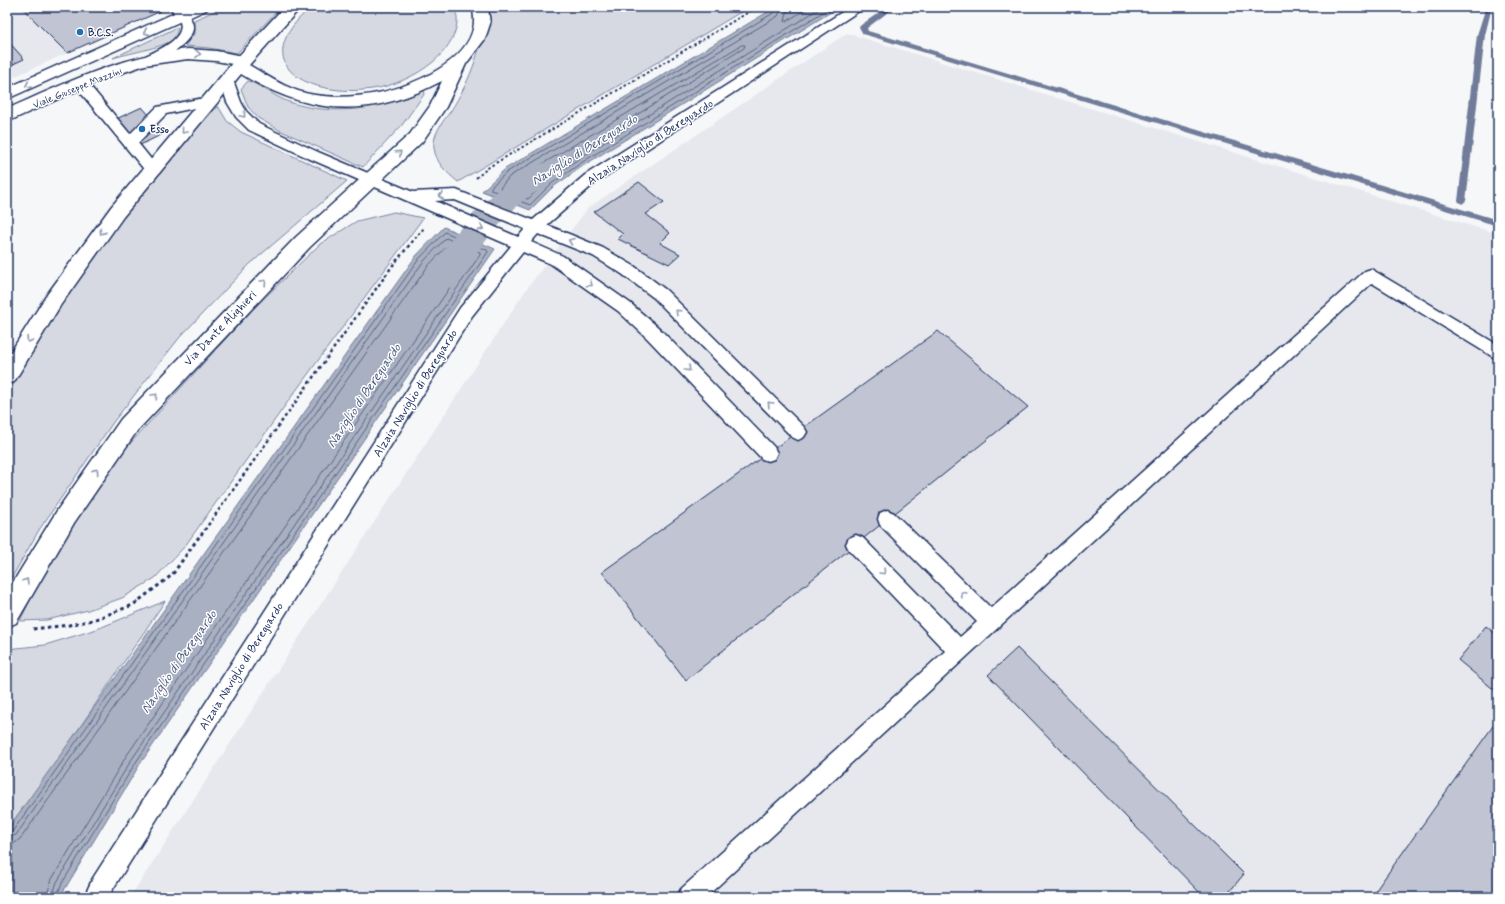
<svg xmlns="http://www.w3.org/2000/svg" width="1505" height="904" font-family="Mynerve,sans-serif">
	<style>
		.built { fill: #e6e8ee }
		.green { fill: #d6d9e2; stroke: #7884a0 }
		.water { fill: #a9b0c1; stroke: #707c99 }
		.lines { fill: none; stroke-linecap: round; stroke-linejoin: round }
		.shore { stroke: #546386; stroke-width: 1 }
		.stream { fill: #707c99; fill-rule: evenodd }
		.canal { fill: #a9b0c1; fill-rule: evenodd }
		.building { fill: #c0c4d3; stroke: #1b2f5e }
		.service-casing { stroke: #1b2f5e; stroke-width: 3 }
		.tertiary-casing { stroke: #1b2f5e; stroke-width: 3 }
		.primary-casing { stroke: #1b2f5e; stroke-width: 3 }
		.path-far2 { stroke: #1b2f5e; stroke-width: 2; stroke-dasharray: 2.5 2.5; stroke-linecap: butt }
		.path-far1 { stroke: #1b2f5e; stroke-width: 2.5; stroke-dasharray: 3 3; stroke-linecap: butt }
		.path { stroke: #1b2f5e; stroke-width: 3; stroke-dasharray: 3.5 3.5; stroke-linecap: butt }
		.service { fill: #fff; fill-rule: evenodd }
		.tertiary { fill: #fff; fill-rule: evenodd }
		.primary { fill: #fff; fill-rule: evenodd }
		.oneway { stroke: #8d97ae }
		.poi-dot { fill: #1f6fb2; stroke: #fff; stroke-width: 1.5 }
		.labels { text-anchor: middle; stroke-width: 3; stroke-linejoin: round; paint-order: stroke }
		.far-poi-label { font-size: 10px; font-weight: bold; fill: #1b2f5e; stroke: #fff; text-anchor: start }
		.far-street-label { font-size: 10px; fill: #1b2f5e; stroke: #fff }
		.street-label { font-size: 12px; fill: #1b2f5e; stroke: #fff }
		.water-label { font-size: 13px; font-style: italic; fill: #4d5c81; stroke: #fff }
	</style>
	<rect width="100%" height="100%" fill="#f6f7f9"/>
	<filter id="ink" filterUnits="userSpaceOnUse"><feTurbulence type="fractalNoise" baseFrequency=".025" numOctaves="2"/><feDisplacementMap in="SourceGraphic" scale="8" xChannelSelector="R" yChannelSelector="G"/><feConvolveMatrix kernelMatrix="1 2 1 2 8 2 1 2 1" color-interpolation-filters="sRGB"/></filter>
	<g filter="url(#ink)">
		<g class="built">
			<polygon points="7,7 157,7 161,11 7,80"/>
			<polygon points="847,33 1498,234 1498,897 130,897 525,291 588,208"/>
		</g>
		<g class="green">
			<polygon points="224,7 281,7 237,53 209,48 185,46 194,34 194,20"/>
			<path d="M311 7H454C455 11 458 17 457 22 456 37 444 53 433 62 416 76 394 86 372 89 311 98 243 66 311 7Z"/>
			<path d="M487 7H658L661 9 665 7H749L458 182C446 172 436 163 434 148 432 135 443 121 450 112 472 78 482 47 487 7Z"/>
			<path d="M178 27C177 32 176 37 171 41 163 47 126 54 113 58Z"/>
			<path d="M248 81C263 86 275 97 289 102 333 117 383 109 424 91L425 93 402 125 363 167 279 130 258 118 248 107 241 89Z"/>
			<polygon points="218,106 227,121 241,132 347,181 250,264 180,337 114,421 39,530 7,586 7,395 70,289 128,208 189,136"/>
			<polygon points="394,212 423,218 289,400 185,546 155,578 122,598 88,610 47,620 20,621 50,559 126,448 252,310 320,244 357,221"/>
			<polygon points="165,601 55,764 14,820 7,833 7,649 45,645 97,629"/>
		</g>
		<g class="water">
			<polygon points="776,7 839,7 586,164 553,187 530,210 482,191 505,169"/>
			<polygon points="444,227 495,249 140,764 60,897 7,897 7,833 14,820 416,256"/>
		</g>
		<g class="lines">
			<g class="shore">
				<polyline points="777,7 775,12 507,172 491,187 491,190 530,205 551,184 584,161 831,7"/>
				<polyline points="782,7 778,16 510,176 500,188 528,199 548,180 581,157 822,7"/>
				<polyline points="788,7 785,22 810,7"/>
				<polygon points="742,45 745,45 744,48 577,152 544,175 527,192 511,186 514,181"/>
				<polyline points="7,833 12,832 419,259 445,232 487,250 488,252 136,762 61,885 57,897"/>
				<polyline points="7,838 16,835 423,262 446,238 480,252 480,255 132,759 57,882 52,897"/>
				<polyline points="7,845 15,843 21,838 428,266 448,245 471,254 471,257 127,755 52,879 46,897"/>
			</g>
			<g class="stream">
				<polygon points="887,7 895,7 867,28 868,31 1498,220 1498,226 863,34 859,27 861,25"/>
				<polygon points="1486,7 1492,7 1485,35 1466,201 1462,204 1458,201 1477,35"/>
			</g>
			<path class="canal" d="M547 162 557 165 561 172C552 187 533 191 520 203 494 228 473 256 453 286L442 290 431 286 426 278C449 236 500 176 547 162Z"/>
		</g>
		<g class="building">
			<polygon points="21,7 158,7 161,11 67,53"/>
			<polygon points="7,40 24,59 7,67"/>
			<polygon points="142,107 165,133 136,147 114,120"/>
			<polygon points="639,182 664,202 646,214 670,233 660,243 680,254 669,264 618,239 623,234 594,212"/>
			<polygon points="938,331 1028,407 686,680 602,572"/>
			<polygon points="1486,626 1498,636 1498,693 1458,660"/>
			<polygon points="1017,648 1244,874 1225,897 1204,897 988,675"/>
			<polygon points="1498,719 1498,897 1371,897"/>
		</g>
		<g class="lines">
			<defs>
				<g id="service">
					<path d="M172 7H185L184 9C188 15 194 21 193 29 191 44 155 67 141 64L139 61 141 58C154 52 186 40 180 22 178 17 174 13 171 9Z"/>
					<path d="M850 7H865L595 183 547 225 603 248 634 266 666 290 804 427 807 432 804 437 798 440 792 437 654 298 622 274 593 256 538 234 531 242 563 256 630 303 659 328 774 447 777 453 774 459 768 461 762 459 647 338 618 311 551 264 523 252 472 316 108 897H84L93 878 460 308 511 246 308 158 249 130 236 117 227 102 220 80 222 77H232L241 102 246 111 259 124 318 152 413 192 456 190 533 220 585 175ZM455 200 525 229 518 237 435 201Z"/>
					<polygon points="81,80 86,81 130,134 157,107 209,97 214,98 216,101 214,104 209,105 166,114 138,143 159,169 157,173 152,174 147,173 76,87 74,84 76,81"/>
					<polygon points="1371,269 1498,345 1498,360 1372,283 706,897 677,897 681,889 945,651 849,550 846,544 849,538 856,535 863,538 960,637 977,622 880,525 878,519 880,513 887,510 894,513 991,608 1365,271"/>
				</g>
				<g id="tertiary">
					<polygon points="188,7 209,7 206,10 7,99 7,88"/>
					<path d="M188 49 216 51 249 57 251 61 249 65 243 66 216 61 188 59 145 65 101 80 7 122V109C66 83 123 55 188 49Z"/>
				</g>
				<path id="primary" d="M284 7H301L249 65C269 77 291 92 315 95 335 98 357 97 378 93 415 86 487 55 472 7H488L490 24 485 39 466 64 446 107 422 142 310 247 137 431 74 523 16 623 7 627V592L58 509 121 419 296 237 410 134 430 106 442 81C370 119 310 116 241 74L123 217 60 306 14 382 7 385V358L46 296 111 207 233 62Z"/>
			</defs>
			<use href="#service" class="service-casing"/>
			<use href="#tertiary" class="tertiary-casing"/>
			<use href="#primary" class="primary-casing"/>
			<g class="path-far2">
				<polyline points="476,178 489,167 757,7"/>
				<polyline points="415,238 425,227"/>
			</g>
			<polyline class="path-far1" points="201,535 393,265 416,237"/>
			<polyline class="path" points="33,629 69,625 93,620 133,605 172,575 201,534"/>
			<use href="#service" class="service"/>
			<use href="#tertiary" class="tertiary"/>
			<use href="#primary" class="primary"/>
		</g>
		<defs><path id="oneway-chevron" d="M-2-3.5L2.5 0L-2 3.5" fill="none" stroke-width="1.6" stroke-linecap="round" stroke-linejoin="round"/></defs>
		<g class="oneway">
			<use href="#oneway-chevron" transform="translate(146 32) rotate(156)"/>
			<use href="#oneway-chevron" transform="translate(198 54) rotate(2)"/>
			<use href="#oneway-chevron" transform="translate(28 85) rotate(156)"/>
			<use href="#oneway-chevron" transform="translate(243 115) rotate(50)"/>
			<use href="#oneway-chevron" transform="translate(184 131) rotate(130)"/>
			<use href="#oneway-chevron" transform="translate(399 153) rotate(-42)"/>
			<use href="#oneway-chevron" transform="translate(441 196) rotate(177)"/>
			<use href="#oneway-chevron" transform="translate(481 228) rotate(23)"/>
			<use href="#oneway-chevron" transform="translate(102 232) rotate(125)"/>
			<use href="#oneway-chevron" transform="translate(571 241) rotate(-158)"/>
			<use href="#oneway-chevron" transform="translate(264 282) rotate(-46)"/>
			<use href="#oneway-chevron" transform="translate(590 284) rotate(35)"/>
			<use href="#oneway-chevron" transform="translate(678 312) rotate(-135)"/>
			<use href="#oneway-chevron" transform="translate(29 340) rotate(121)"/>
			<use href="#oneway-chevron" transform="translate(688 369) rotate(46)"/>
			<use href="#oneway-chevron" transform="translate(155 396) rotate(-47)"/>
			<use href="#oneway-chevron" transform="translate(770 404) rotate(-135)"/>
			<use href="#oneway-chevron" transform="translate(96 471) rotate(-55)"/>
			<use href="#oneway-chevron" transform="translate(883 572) rotate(46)"/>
			<use href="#oneway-chevron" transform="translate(26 581) rotate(-58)"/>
			<use href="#oneway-chevron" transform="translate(963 594) rotate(-135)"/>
		</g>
	</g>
	<g class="poi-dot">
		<circle cx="80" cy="32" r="4"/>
		<circle cx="142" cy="129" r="4"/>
	</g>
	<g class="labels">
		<g class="far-poi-label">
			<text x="88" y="36">B.C.S.</text>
			<text x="150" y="133">Esso</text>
		</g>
		<g class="far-street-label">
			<text transform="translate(77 87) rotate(-22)" y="4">Viale Giuseppe Mazzini</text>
		</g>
		<g class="street-label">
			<text transform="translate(650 142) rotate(-33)" y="4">Alzaia Naviglio di Bereguardo</text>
			<text transform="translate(220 328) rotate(-46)" y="4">Via Dante Alighieri</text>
			<text transform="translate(415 393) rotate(-58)" y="4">Alzaia Naviglio di Bereguardo</text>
			<text transform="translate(241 666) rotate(-58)" y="4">Alzaia Naviglio di Bereguardo</text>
		</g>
		<g class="water-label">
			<text transform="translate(584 149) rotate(-32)" y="5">Naviglio di Bereguardo</text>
			<text transform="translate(363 395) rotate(-56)" y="5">Naviglio di Bereguardo</text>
			<text transform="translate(178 661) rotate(-55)" y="5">Naviglio di Bereguardo</text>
		</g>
	</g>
	<rect width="1505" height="904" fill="none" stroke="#fff" stroke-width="24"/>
	<rect x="12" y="12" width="1481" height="880" fill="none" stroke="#1b2f5e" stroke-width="1.5" filter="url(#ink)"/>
</svg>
